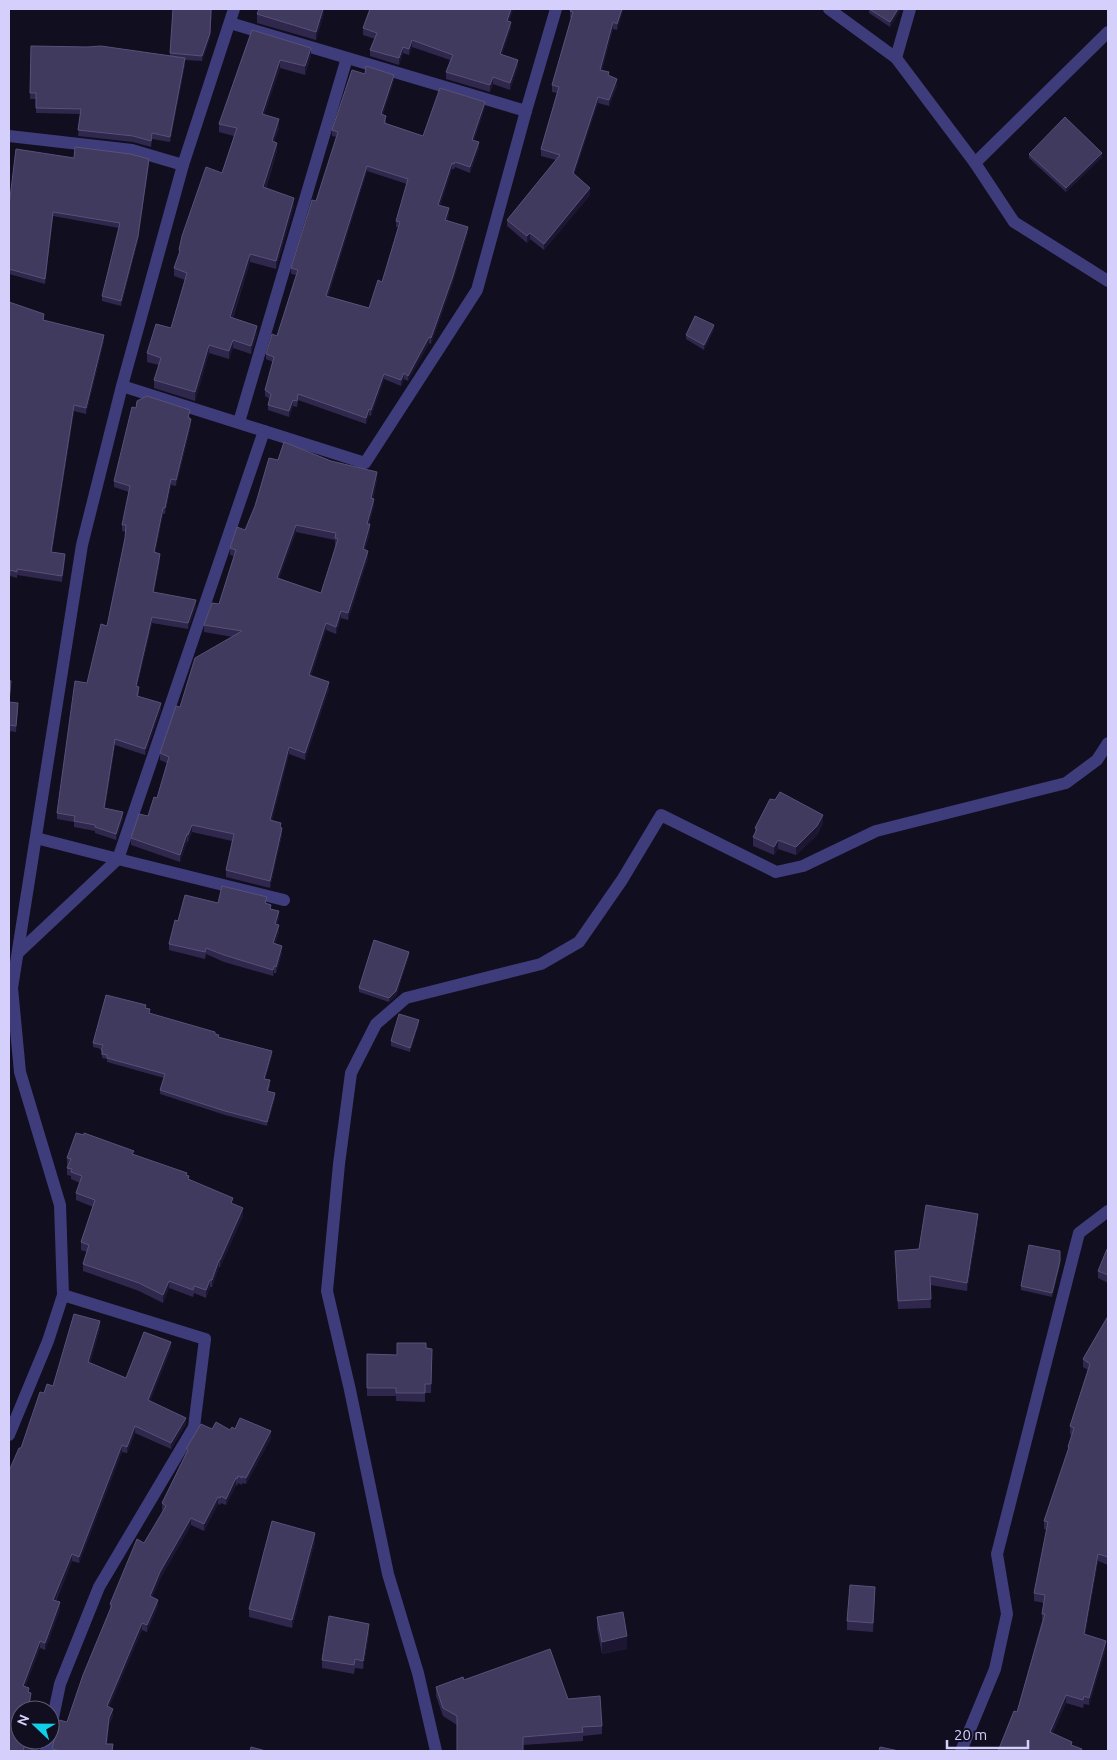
<svg xmlns="http://www.w3.org/2000/svg" width="1117" height="1760" font-family="Ubuntu,sans-serif">
	<style>
		.lines { fill: none; stroke-linecap: round; stroke-linejoin: round }
		.minor { stroke: #3f3c7b; stroke-width: 12 }
		.wall { fill: #2f284c; fill-rule: evenodd }
		.shaded-wall { fill: #1c1632 }
		.building { fill: #413a5f; stroke: #585178; fill-rule: evenodd }
	</style>
	<rect width="100%" height="100%" fill="#110e1f"/>
	<g class="lines">
		<g class="minor">
			<polyline points="829,9 896,58 975,163 1014,222 1108,281"/>
			<polyline points="230,23 526,111"/>
			<polyline points="896,58 910,9"/>
			<polyline points="9,136 132,150 183,165"/>
			<polyline points="975,163 1108,32"/>
			<polyline points="122,386 365,463 477,290 526,111 556,9"/>
			<polyline points="239,422 347,58"/>
			<polyline points="36,838 118,859 264,431"/>
			<polyline points="19,952 118,859 284,900"/>
			<polyline points="9,1435 48,1341 63,1295 60,1205 20,1072 12,988 82,545 122,386 183,165 234,9"/>
			<polyline points="50,1732 60,1684 99,1587 194,1427 205,1339 63,1295"/>
			<polyline points="46,1751 48,1740"/>
			<polyline points="436,1751 418,1673 388,1574 350,1390 327,1291 339,1164 351,1073 376,1024 406,998 541,964 579,942 622,880 661,815 776,872 803,866 876,831 1066,783 1097,760 1108,743"/>
			<polyline points="961,1751 995,1669 1007,1614 997,1554 1079,1233 1108,1211"/>
		</g>
	</g>
	<g class="wall">
		<polygon points="173,9 212,9 210,38 202,61 185,60 185,64 170,142 152,139 151,147 133,142 78,136 80,114 36,113 36,99 30,99 31,46 170,56"/>
		<polygon points="324,9 324,13 316,40 257,23 257,14"/>
		<polygon points="370,9 513,9 509,21 511,28 502,54 518,66 510,90 493,84 490,92 446,79 446,72 450,60 412,47 409,55 403,53 399,65 370,56 370,50 375,39 363,35 363,28"/>
		<polygon points="623,9 617,30 613,29 602,70 609,76 617,86 609,106 598,103 574,174 590,195 544,250 530,239 527,243 507,226 507,220 556,160 541,156 541,149 557,93 552,92 552,85 571,18 570,18 570,11"/>
		<polygon points="869,9 901,9 890,27 869,13"/>
		<polygon points="252,30 311,56 305,75 280,68 264,115 279,128 274,142 277,151 266,188 294,206 276,269 250,262 233,318 257,334 251,354 233,348 229,359 209,353 195,401 154,388 154,380 159,365 147,362 147,353 171,328 185,280 174,276 174,268 179,254 179,250 222,173 234,136 219,132 219,124"/>
		<path d="M365 74 394 80 383 114 386 121V123L423 136 485 107 474 140 479 148 470 173 455 167 454 169H452L440 205 449 214 447 221 468 232 453 282 431 344 429 343 408 381 404 379 401 386 384 379 371 416 369 415 366 424 298 400 297 407 293 406 289 417 268 410V405L270 399 265 396V390L273 362 266 359V354L277 336 296 275 291 274V268L316 201 337 137 332 136V130ZM367 171 407 184 396 221V227H398L382 282 369 308 328 296Z"/>
		<polygon points="1029,154 1102,157 1066,192 1029,158"/>
		<polygon points="74,158 149,163 138,240 121,306 102,301 102,296 119,228 53,216 45,284 9,274 9,206"/>
		<polygon points="9,302 44,320 104,341 86,414 74,411 52,552 65,560 62,582 17,575 17,578 10,576"/>
		<polygon points="714,329 704,350 686,339 686,335"/>
		<polygon points="190,416 190,418 191,425 176,486 171,485 165,514 163,514 155,553 160,560 154,592 196,607 188,629 152,623 137,686 139,693 138,697 161,709 145,755 115,745 105,808 123,818 116,840 95,833 95,831 74,827 74,822 57,819 57,813 87,683 107,626 125,538 126,532 122,531 122,525 129,492 114,487 114,481"/>
		<path d="M278 460 377 480 373 499 374 506 369 524 370 532 365 550 368 558 348 620 341 618 336 634 326 630 311 676 329 689 305 760 289 754 272 820 281 827 282 835 270 888 226 877V870L232 841 192 832 188 842H187L180 862 131 845V838L148 816 157 798 167 763 160 760V753L180 707 233 637 204 632V625L219 604 234 556 230 555V548L245 530ZM296 532 335 540V546H336L321 593 279 578Z"/>
		<polygon points="9,680 11,687 9,702 18,709 16,732 9,731"/>
		<polygon points="823,823 817,835 796,855 778,849 774,855 753,846 753,837 755,834 755,828"/>
		<polygon points="218,903 267,904 279,918 277,925 279,932 275,944 282,953 276,973 274,973 273,976 224,962 206,954 205,959 169,950 169,944 178,921"/>
		<polygon points="409,956 396,996 389,1002 359,992 359,988"/>
		<polygon points="146,1008 150,1013 215,1034 219,1037 272,1055 265,1079 270,1085 268,1092 275,1098 267,1126 225,1115 160,1094 160,1090 164,1078 107,1062 107,1059 102,1058 102,1055 101,1055 101,1049 93,1047 93,1043"/>
		<polygon points="419,1024 410,1052 391,1046 391,1041"/>
		<polygon points="84,1135 187,1176 189,1180 233,1204 243,1216 220,1267 219,1267 212,1287 210,1287 206,1298 194,1293 193,1297 169,1288 163,1303 139,1291 83,1271 83,1264 87,1252 81,1250 81,1242 93,1207 76,1200 76,1193 80,1183 71,1179 71,1176 67,1175 67,1168 68,1166 67,1165 67,1158"/>
		<polygon points="978,1222 967,1291 930,1285 931,1308 898,1309 895,1251 919,1249"/>
		<polygon points="1108,1250 1108,1283 1098,1278 1098,1271"/>
		<polygon points="1060,1265 1052,1297 1021,1290 1021,1286"/>
		<polygon points="1108,1316 1108,1565 1098,1561 1085,1634 1106,1648 1089,1705 1084,1704 1083,1708 1066,1703 1052,1734 1082,1751 1017,1712 1042,1621 1042,1614 1044,1603 1034,1601 1034,1593 1047,1530 1044,1529 1044,1521 1068,1451 1068,1447 1072,1435 1070,1434 1070,1426 1088,1370 1083,1367 1083,1359"/>
		<polygon points="100,1328 90,1363 126,1378 171,1348 150,1401 186,1424 171,1449 135,1433 127,1453 122,1452 79,1563 72,1561 56,1601 60,1609 45,1650 40,1648 25,1687 29,1693 31,1699 20,1740 41,1740 39,1751 30,1751 25,1750 25,1751 9,1751 21,1448 44,1393 53,1386"/>
		<polygon points="426,1348 432,1357 431,1393 425,1393 425,1402 396,1401 396,1396 367,1396 367,1354 397,1355"/>
		<polygon points="212,1429 230,1430 235,1429 271,1438 246,1484 242,1483 242,1485 238,1483 237,1486 236,1485 226,1505 221,1503 220,1505 218,1504 204,1531 191,1525 160,1579 152,1597 158,1606 147,1632 142,1630 109,1707 113,1716 109,1725 107,1744 113,1744 113,1751 52,1751 52,1749 67,1722 110,1611 110,1604 163,1511 162,1510 162,1503 186,1453 186,1449"/>
		<polygon points="315,1542 292,1628 249,1617 249,1609"/>
		<polygon points="875,1596 873,1632 847,1630 847,1621"/>
		<polygon points="597,1617 627,1649 602,1654 597,1629"/>
		<polygon points="369,1633 363,1669 355,1668 354,1674 322,1668 322,1660"/>
		<polygon points="464,1680 568,1699 602,1726 602,1734 583,1736 583,1741 523,1745 457,1725 443,1716 436,1696 436,1687"/>
	</g>
	<g class="shaded-wall">
		<polygon points="211,9 210,38 202,61 202,56"/>
		<polygon points="323,9 324,9 324,13 316,40 316,32"/>
		<polygon points="511,9 513,9 507,27 507,21"/>
		<polygon points="622,9 623,9 623,11 617,30 617,24"/>
		<polygon points="898,9 901,9 890,27 890,22"/>
		<polygon points="511,22 511,28 500,60 500,54"/>
		<polygon points="613,22 613,29 600,76 600,70"/>
		<polygon points="412,40 412,47 409,55 409,49"/>
		<polygon points="403,47 403,53 399,65 399,58"/>
		<polygon points="311,48 311,56 305,75 305,66"/>
		<polygon points="185,58 185,64 170,142 170,137"/>
		<polygon points="280,60 280,68 262,122 262,114"/>
		<polygon points="518,60 518,66 510,90 510,83"/>
		<polygon points="394,75 394,80 381,120 381,114"/>
		<polygon points="493,77 493,84 490,92 490,85"/>
		<polygon points="617,79 617,86 609,106 609,100"/>
		<polygon points="598,97 598,103 573,179 573,173"/>
		<polygon points="485,102 485,107 472,145 472,140"/>
		<polygon points="279,119 279,128 272,149 272,141"/>
		<polygon points="479,142 479,148 470,173 470,167"/>
		<polygon points="277,143 277,151 263,195 263,187"/>
		<polygon points="1102,153 1102,157 1066,192 1066,188"/>
		<polygon points="149,159 138,240 121,306 121,301"/>
		<polygon points="452,163 452,169 438,210 438,205"/>
		<polygon points="367,166 367,171 326,301 326,296"/>
		<polygon points="590,188 590,195 544,250 544,244"/>
		<polygon points="294,198 294,206 276,269 276,261"/>
		<polygon points="449,208 449,214 445,226 445,220"/>
		<polygon points="53,212 53,216 45,284 45,279"/>
		<polygon points="468,227 468,232 453,282 431,344 431,338"/>
		<polygon points="530,233 530,239 527,243 527,236"/>
		<polygon points="250,254 250,262 230,325 230,317"/>
		<polygon points="714,325 714,329 704,350 704,345"/>
		<polygon points="257,326 257,334 251,354 251,346"/>
		<polygon points="104,335 104,341 86,414 86,408"/>
		<polygon points="429,337 429,343 408,381 408,376"/>
		<polygon points="233,340 233,348 229,359 229,351"/>
		<polygon points="209,345 209,353 195,401 195,392"/>
		<polygon points="404,373 404,379 401,386 401,380"/>
		<polygon points="384,374 384,379 371,416 371,410"/>
		<polygon points="293,400 293,406 289,417 289,411"/>
		<polygon points="74,405 74,411 51,558 51,552"/>
		<polygon points="369,409 369,415 366,424 366,418"/>
		<polygon points="191,419 191,425 176,486 176,480"/>
		<polygon points="377,472 377,480 371,506 371,498"/>
		<polygon points="171,479 171,485 165,514 165,508"/>
		<polygon points="374,499 374,506 367,531 367,524"/>
		<polygon points="163,508 163,514 154,559 154,552"/>
		<polygon points="370,524 370,532 363,556 363,549"/>
		<polygon points="296,525 296,532 277,585 277,578"/>
		<polygon points="368,551 368,558 348,620 348,613"/>
		<polygon points="65,554 65,560 62,582 62,576"/>
		<polygon points="160,554 160,560 153,598 153,592"/>
		<polygon points="196,600 196,607 188,629 188,623"/>
		<polygon points="341,611 341,618 336,634 336,627"/>
		<polygon points="152,617 152,623 136,692 136,686"/>
		<polygon points="326,623 326,630 309,682 309,675"/>
		<polygon points="329,682 329,689 305,760 305,753"/>
		<polygon points="161,703 161,709 145,755 145,749"/>
		<polygon points="115,739 115,745 104,814 104,808"/>
		<polygon points="289,747 289,754 270,827 270,820"/>
		<polygon points="123,812 123,818 116,840 116,834"/>
		<polygon points="823,815 823,823 817,835 796,855 796,847"/>
		<polygon points="192,825 192,832 188,842 188,835"/>
		<polygon points="282,828 282,835 270,888 270,881"/>
		<polygon points="187,834 187,842 180,862 180,855"/>
		<polygon points="778,840 778,849 774,855 774,847"/>
		<polygon points="279,911 279,918 275,931 275,924"/>
		<polygon points="279,925 279,932 273,950 273,943"/>
		<polygon points="282,946 282,953 276,973 276,967"/>
		<polygon points="409,952 409,956 396,996 389,1002 389,998"/>
		<polygon points="274,966 274,973 273,976 273,970"/>
		<polygon points="419,1020 419,1024 410,1052 410,1048"/>
		<polygon points="272,1051 272,1055 264,1083 264,1079"/>
		<polygon points="275,1093 275,1098 267,1126 267,1122"/>
		<polygon points="243,1208 243,1216 220,1267 220,1260"/>
		<polygon points="978,1214 978,1222 967,1291 967,1283"/>
		<polygon points="219,1260 219,1267 212,1287 212,1280"/>
		<polygon points="1060,1261 1060,1265 1052,1297 1052,1293"/>
		<polygon points="210,1280 210,1287 206,1298 206,1290"/>
		<polygon points="169,1281 169,1288 163,1303 163,1295"/>
		<polygon points="100,1321 100,1328 88,1369 88,1362"/>
		<polygon points="171,1342 171,1348 148,1407 148,1400"/>
		<polygon points="186,1418 186,1424 171,1449 171,1443"/>
		<polygon points="135,1426 135,1433 127,1453 127,1447"/>
		<polygon points="271,1431 271,1438 246,1484 246,1478"/>
		<polygon points="122,1445 122,1452 79,1563 79,1557"/>
		<polygon points="236,1478 236,1485 226,1505 226,1499"/>
		<polygon points="218,1497 218,1504 204,1531 204,1524"/>
		<polygon points="191,1518 191,1525 160,1579 150,1603 150,1596 160,1572"/>
		<polygon points="315,1533 315,1542 292,1628 292,1620"/>
		<polygon points="72,1554 72,1561 53,1606 53,1600"/>
		<polygon points="1098,1554 1098,1561 1084,1642 1084,1634"/>
		<polygon points="875,1587 875,1596 873,1632 873,1623"/>
		<polygon points="158,1600 158,1606 147,1632 147,1625"/>
		<polygon points="60,1602 60,1609 45,1650 45,1643"/>
		<polygon points="142,1623 142,1630 107,1713 107,1706"/>
		<polygon points="369,1624 369,1633 363,1669 363,1661"/>
		<polygon points="627,1636 627,1649 602,1654 602,1642"/>
		<polygon points="40,1641 40,1648 23,1693 23,1686"/>
		<polygon points="1106,1641 1106,1648 1089,1705 1089,1698"/>
		<polygon points="31,1693 31,1699 29,1710 28,1710"/>
		<polygon points="1066,1695 1066,1703 1050,1740 1050,1732"/>
		<polygon points="113,1709 113,1716 109,1725 106,1750 106,1744 109,1718"/>
		<polygon points="39,1740 41,1740 38,1751 38,1747"/>
	</g>
	<g class="building">
		<polygon points="173,9 211,9 210,33 202,56 170,53"/>
		<polygon points="259,9 323,9 316,32 257,14"/>
		<polygon points="370,9 511,9 507,21 511,22 500,54 518,60 510,83 493,77 490,85 446,72 453,55 412,40 409,49 403,47 399,58 370,50 377,33 363,28"/>
		<polygon points="571,9 622,9 617,24 613,22 600,70 609,72 608,75 617,79 609,100 598,97 573,173 590,188 544,244 530,233 527,236 507,220 560,155 541,149 559,87 552,85 573,12 570,11"/>
		<polygon points="869,9 898,9 890,22"/>
		<polygon points="252,30 311,48 305,66 280,60 262,114 279,119 272,141 277,143 263,187 294,198 276,261 250,254 230,317 257,326 251,346 233,340 229,351 209,345 195,392 154,380 161,358 147,353 156,324 171,328 187,273 174,268 180,251 179,250 182,236 206,167 222,173 237,128 219,124"/>
		<polygon points="31,46 87,47 101,46 185,58 170,137 152,133 151,141 133,136 78,130 81,109 36,108 36,93 30,93"/>
		<path d="M366 66 394 75 381 114 386 116 384 123 423 136 440 88 485 102 472 140 479 142 470 167 455 162 454 164 452 163 438 205 449 208 445 220 468 227 453 276 431 338 429 337 408 376 404 373 401 380 384 374 371 410 369 409 366 418 298 394 297 401 293 400 289 411 268 405 271 394 265 390 274 357 266 354 272 334 277 336 298 270 291 268 312 200 316 201 338 132 332 130 352 70 365 74ZM367 166 408 179 396 221 400 222 382 282 378 280 369 308 326 296Z"/>
		<polygon points="1065,117 1102,153 1066,188 1029,154"/>
		<polygon points="75,147 130,154 149,159 138,236 121,301 102,296 120,223 53,212 45,279 9,269 9,206 16,149 74,158"/>
		<polygon points="9,302 44,314 43,320 104,335 86,408 74,405 51,552 65,554 62,576 17,569 17,572 10,570 9,581"/>
		<polygon points="695,316 714,325 704,345 686,335"/>
		<polygon points="147,396 190,410 188,418 191,419 176,480 171,479 165,508 163,508 154,552 160,554 153,592 196,600 188,623 152,617 136,686 139,687 137,696 161,703 145,749 115,739 104,808 123,812 116,834 95,827 95,825 74,821 75,816 57,813 75,681 87,683 101,624 107,626 125,538 126,525 122,525 130,486 114,481 132,407 136,408 137,401"/>
		<path d="M284 442 331 461 377 472 371 498 374 499 367 524H370L363 549 368 551 348 613 341 611 336 627 326 623 309 675 329 682 305 753 289 747 270 820 281 823 280 827 282 828 270 881 226 870 234 834 192 825 188 835 187 834 180 855 131 838 139 814 148 816 154 797 157 798 169 757 160 753 176 706 180 707 195 658 242 631 204 625 212 603 219 604 236 550 230 548 237 527 245 530 255 506 269 458 278 460ZM296 525 336 533 335 538 338 539 321 593 277 578Z"/>
		<polygon points="9,680 11,681 9,702"/>
		<polygon points="9,702 18,703 16,726 9,725"/>
		<polygon points="780,792 823,815 817,826 796,847 778,840 774,847 753,837 757,829 755,828 770,799 775,800"/>
		<polygon points="222,886 267,897 265,903 271,905 270,909 279,911 275,924 279,925 273,943 282,946 276,967 274,966 273,970 224,955 206,948 205,952 169,944 175,920 178,921 185,895 218,903"/>
		<polygon points="374,940 409,952 396,991 389,998 359,988"/>
		<polygon points="106,995 146,1005 145,1008 150,1009 149,1013 215,1032 215,1034 219,1035 218,1037 272,1051 264,1079 270,1080 267,1091 275,1093 267,1122 225,1111 160,1090 165,1074 107,1058 107,1055 102,1054 103,1051 101,1050 103,1045 93,1043"/>
		<polygon points="399,1014 419,1020 410,1048 391,1041"/>
		<polygon points="76,1133 84,1135 84,1133 134,1151 132,1154 187,1173 186,1175 189,1176 188,1179 233,1198 231,1203 243,1208 220,1260 219,1260 212,1280 210,1280 206,1290 194,1286 193,1290 169,1281 163,1295 139,1283 83,1264 89,1245 81,1242 95,1200 76,1193 82,1176 71,1172 72,1169 67,1168 71,1159 67,1158"/>
		<polygon points="926,1205 978,1214 967,1283 930,1276 931,1299 898,1301 895,1251 919,1249"/>
		<polygon points="1029,1245 1060,1251 1060,1261 1052,1293 1021,1286"/>
		<polygon points="1107,1249 1108,1250 1108,1275 1098,1271"/>
		<polygon points="74,1314 100,1321 88,1362 126,1378 144,1332 171,1342 148,1400 186,1418 171,1443 135,1426 127,1447 122,1445 79,1557 72,1554 53,1600 60,1602 45,1643 40,1641 23,1686 29,1688 28,1692 31,1693 28,1710 20,1710 20,1740 39,1740 38,1747 25,1744 23,1751 9,1751 9,1471 19,1448 21,1448 40,1392 44,1393 47,1384 53,1386"/>
		<polygon points="1108,1316 1108,1557 1098,1554 1084,1634 1106,1641 1089,1698 1084,1696 1083,1700 1066,1695 1050,1732 1072,1742 1071,1745 1082,1749 1081,1751 998,1751 1014,1711 1017,1712 1045,1614 1042,1614 1045,1595 1034,1593 1048,1522 1044,1521 1069,1447 1068,1447 1074,1428 1070,1426 1090,1364 1083,1359"/>
		<polygon points="397,1343 426,1343 426,1348 432,1349 431,1384 425,1384 425,1393 396,1393 396,1388 367,1388 367,1354 397,1355"/>
		<polygon points="240,1418 271,1431 246,1478 242,1476 242,1478 238,1476 237,1479 236,1478 226,1499 221,1496 220,1498 218,1497 204,1524 191,1518 160,1572 150,1596 158,1600 147,1625 142,1623 107,1706 113,1709 109,1718 106,1744 113,1744 112,1751 61,1751 52,1749 59,1720 67,1722 83,1675 112,1605 110,1604 137,1539 144,1543 166,1506 162,1503 188,1450 186,1449 201,1424 212,1429 216,1422 230,1430 232,1427 235,1429"/>
		<polygon points="272,1521 315,1533 292,1620 249,1609"/>
		<polygon points="850,1585 875,1587 873,1623 847,1621"/>
		<polygon points="623,1612 627,1636 602,1642 597,1617"/>
		<polygon points="329,1616 369,1624 363,1661 355,1659 354,1665 322,1660"/>
		<polygon points="550,1649 568,1699 600,1696 602,1726 582,1727 583,1732 523,1737 523,1751 457,1751 457,1716 443,1708 436,1687 463,1677 464,1680"/>
		<polygon points="251,1747 266,1751 250,1751"/>
		<polygon points="880,1747 899,1751 879,1751"/>
	</g>
	<rect width="1117" height="1760" fill="none" stroke="#d5cffc" stroke-width="20"/>
	<g transform="translate(35 1725) rotate(292)"><circle r="24" fill="#110e1f" stroke="#5f5b77"/>
	<path d="M0-4L9 19L0 12L-9 19Z" fill="#10cfe7"/>
	<text y="-8" font-size="14" font-weight="bold" text-anchor="middle" fill="#d5cffc">N</text>
	</g>
	<path d="M947 1740v8h81v-8" fill="none" stroke="#d5cffc" stroke-width="2.5"/>
	<text x="954" y="1740" font-size="15" fill="#d5cffc" stroke="#110e1f" stroke-width="4" paint-order="stroke">20 m</text>
</svg>
